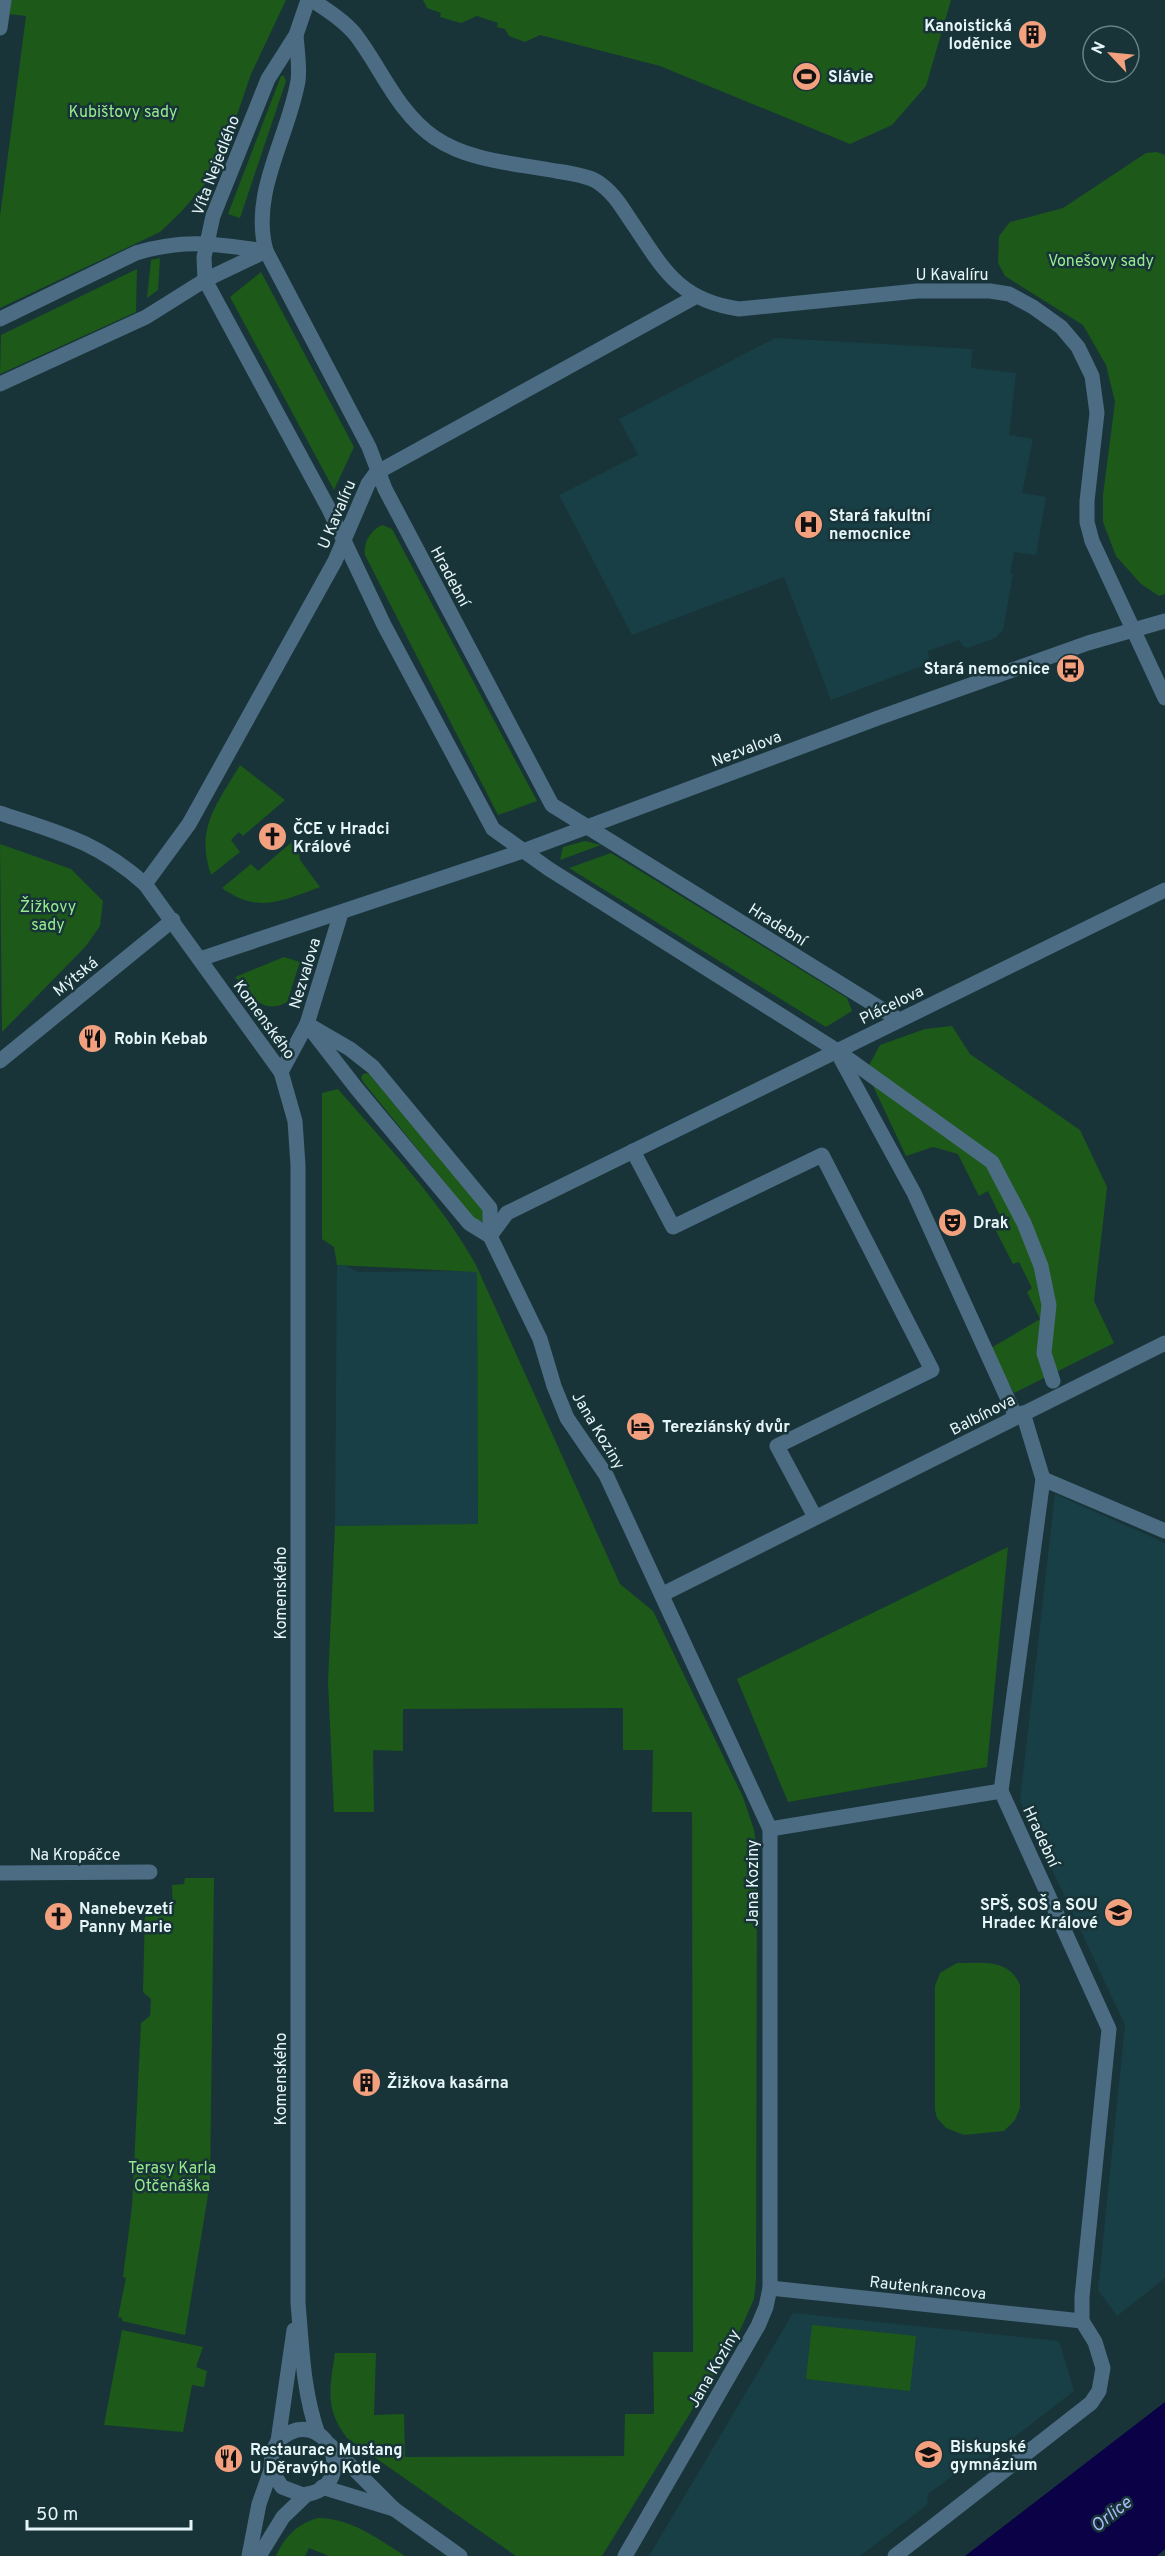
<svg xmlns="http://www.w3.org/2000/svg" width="1165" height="2556" font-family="Overpass,sans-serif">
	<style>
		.built { fill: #183f45 }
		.green { fill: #1d5919 }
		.water { fill: #0b0147 }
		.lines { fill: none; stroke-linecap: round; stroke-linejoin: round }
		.pedestrian { stroke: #4c6c84; stroke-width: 15 }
		.minor { stroke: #4c6c84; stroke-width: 15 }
		.tertiary { stroke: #4c6c84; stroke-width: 15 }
		.labels { text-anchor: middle; stroke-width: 5; stroke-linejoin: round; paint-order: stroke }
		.poi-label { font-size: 16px; font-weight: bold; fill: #e5f5f8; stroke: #183438; text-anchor: start }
		.park-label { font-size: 16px; fill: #97eb8f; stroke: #183438 }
		.street-label { font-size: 16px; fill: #e5f5f8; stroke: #183438 }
		.water-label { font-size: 18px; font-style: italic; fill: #acbaf8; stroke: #183438 }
	</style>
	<rect width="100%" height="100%" fill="#183438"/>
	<g class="built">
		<polygon points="775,338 972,349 971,368 1016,373 1009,435 1033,439 1022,493 1046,497 1036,555 1014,552 1010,573 1013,574 1003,630 995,638 968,648 963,646 959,640 928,651 929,659 925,665 831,700 784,577 632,635 559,495 638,455 619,419"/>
		<polygon points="337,1265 346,1266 358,1272 477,1271 478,1525 335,1526"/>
		<polygon points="1055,1494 1165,1543 1165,2278 1117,2316 1098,2290 1125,2025 1020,1801"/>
		<polygon points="793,2313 1059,2341 1074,2391 977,2466 971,2468 967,2465 928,2494 927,2505 860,2556 649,2556"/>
	</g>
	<g class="green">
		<polygon points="0,0 286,0 251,74 227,144 211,177 181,212 160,232 0,308 0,216 26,16 0,13"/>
		<polygon points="423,0 951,0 926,86 892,125 850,144 660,66 540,35 525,42 509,36 505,29 497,27 498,23 477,16 461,23 440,17 441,13 427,8"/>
		<polygon points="281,76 284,76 286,81 240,218 228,214"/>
		<polygon points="1157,152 1165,155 1165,594 1159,596 1141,584 1116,556 1103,522 1103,495 1115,402 1106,365 1083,325 1005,276 998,263 999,236 1010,222 1063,208 1146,153"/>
		<polygon points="160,258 158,290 147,298 151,260"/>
		<polygon points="137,269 136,312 0,374 1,335"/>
		<polygon points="261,272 354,447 334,490 230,297"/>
		<path d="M382 525 392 529 537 801 498 815 365 555C363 542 371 530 382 525Z"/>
		<path d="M240 765 285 800 243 836 239 832 231 840 240 852 211 875C195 828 217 804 240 765Z"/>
		<path d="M293 841 301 851 299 853 300 860 320 887C282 901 258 914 222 888L251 864 258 871Z"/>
		<polygon points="585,841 601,845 560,860 563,847"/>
		<polygon points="0,844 71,869 103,901 100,926 86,946 2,1032"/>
		<polygon points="611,853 847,998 852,1011 826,1027 569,868"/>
		<path d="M284 957 300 962 287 1002C262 1016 250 994 235 977Z"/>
		<polygon points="952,1026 970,1054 1080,1130 1107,1187 1094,1301 1114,1343 1014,1393 991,1348 1040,1319 1027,1292 1032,1288 1019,1262 1013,1264 992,1223 1001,1218 988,1191 979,1196 958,1154 933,1147 906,1156 866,1071 880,1045 925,1029"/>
		<polygon points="368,1073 484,1211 485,1218 481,1222 475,1220 364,1083 361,1078 363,1074"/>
		<path d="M338 1089C386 1145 440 1200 476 1265L620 1584 653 1611 743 1797 754 1830 757 1852 756 2281 754 2299 737 2337 602 2556H516L347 2438C324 2408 330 2388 335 2353H376L374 2415 404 2414 405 2457 624 2456 625 2414H654L653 2352H693L692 1812H652L653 1750H623V1708L403 1709V1751L373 1750 374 1812H334L328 1682 335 1526 478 1524 477 1272 337 1265 334 1247 322 1239V1093Z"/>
		<polygon points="1008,1547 987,1767 788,1802 737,1679"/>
		<polygon points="185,1878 214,1878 210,2183 185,2335 122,2321 122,2318 118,2317 126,2278 123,2277 132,2206 141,2023 150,2016 151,1999 143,1992 145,1911 173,1912 172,1885 184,1884"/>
		<path d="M957 1963C982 1963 1009 1958 1020 1985V2108L1015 2120 1004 2131 964 2135 946 2128 937 2118 935 2110V1986L940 1973Z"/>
		<polygon points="812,2325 916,2336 910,2391 806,2379"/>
		<polygon points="122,2330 203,2347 196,2367 207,2371 204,2387 192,2385 183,2432 104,2425"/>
		<path d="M318 2518C351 2518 378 2539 405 2556H329L309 2548 305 2556H276C285 2536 297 2524 318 2518Z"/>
	</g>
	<polygon class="water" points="1165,2402 1165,2549 1157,2556 965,2556"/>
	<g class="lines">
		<polyline class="pedestrian" points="836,1050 992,1162 1024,1223 1041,1266 1049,1305 1044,1353 1053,1381"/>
		<g class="minor">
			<polyline points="308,0 296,35 268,79 213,216 204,257 205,280 329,509 384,625 493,829 549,869 836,1050 914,1193 1016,1417"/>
			<path d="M312 0C327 10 343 20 355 34 382 69 397 112 435 138 471 162 515 163 556 171 569 173 585 175 596 181 611 190 620 204 629 218 662 266 676 300 739 309L917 291H990L1009 294 1033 307 1061 327 1078 347 1092 376 1097 413 1087 501V522L1092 541 1165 698"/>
			<polyline points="0,28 4,0"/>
			<path d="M296 35C297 50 300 67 298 81 288 138 250 193 266 251L369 447 385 489 552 805 899 1020"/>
			<path d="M0 319 136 253C185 238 216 244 266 251"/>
			<polyline points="0,384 146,317 205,280 266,251"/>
			<polyline points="145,884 189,824 335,561 368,484 376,473 695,297"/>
			<polyline points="307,1024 350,1049 373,1067 490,1208 490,1236 540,1339 554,1386 567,1418 606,1475 770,1829 770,2288 766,2307 758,2326 625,2556"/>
			<polyline points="312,1031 357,1089 469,1223 490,1236"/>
			<polyline points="0,1061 173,920"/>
			<polyline points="633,1151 673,1227 822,1155 932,1370 777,1446 815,1517"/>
			<polyline points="490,1236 507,1213 1165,890"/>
			<polyline points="1043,1479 1165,1531"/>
			<polyline points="663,1594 1165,1343"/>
			<polyline points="770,1829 1001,1791"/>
			<polyline points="0,1873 150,1872"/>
			<polyline points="770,2288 1082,2321"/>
			<polyline points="895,2556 1091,2403 1099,2391 1103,2368 1095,2342 1082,2321 1082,2297 1109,2029 1001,1791 1043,1479 1023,1413"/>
		</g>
		<g class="tertiary">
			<path d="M0 813C60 833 96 841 145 884L281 1072 295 1121 298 1165V2303C302 2348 303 2392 318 2434"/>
			<polyline points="200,959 523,851 878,718 1088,643 1165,621"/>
			<polyline points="281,1072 307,1024 341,913"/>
			<polyline points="330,2445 394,2509 460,2556"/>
			<path d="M271 2470 282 2487 303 2495C364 2488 324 2398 278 2441"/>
			<polyline points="322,2487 394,2509"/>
			<polyline points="249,2556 259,2504 271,2470 272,2452 278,2441 294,2330"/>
			<polyline points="259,2556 283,2517 307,2494"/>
		</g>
	</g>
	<defs>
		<symbol id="building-disc" viewBox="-11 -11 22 22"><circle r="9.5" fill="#f2a07e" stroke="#183438"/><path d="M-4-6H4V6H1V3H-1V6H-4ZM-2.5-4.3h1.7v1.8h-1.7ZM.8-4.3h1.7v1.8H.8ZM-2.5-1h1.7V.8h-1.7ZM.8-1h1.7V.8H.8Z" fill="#111"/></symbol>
		<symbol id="stadium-disc" viewBox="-11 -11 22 22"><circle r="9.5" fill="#f2a07e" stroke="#183438"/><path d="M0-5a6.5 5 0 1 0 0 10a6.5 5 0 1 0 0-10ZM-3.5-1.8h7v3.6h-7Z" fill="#111"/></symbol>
		<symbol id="hospital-disc" viewBox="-11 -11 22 22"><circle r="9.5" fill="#f2a07e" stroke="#183438"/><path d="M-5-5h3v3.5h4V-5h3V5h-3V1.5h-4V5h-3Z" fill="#111"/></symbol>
		<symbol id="bus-disc" viewBox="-11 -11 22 22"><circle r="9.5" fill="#f2a07e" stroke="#183438"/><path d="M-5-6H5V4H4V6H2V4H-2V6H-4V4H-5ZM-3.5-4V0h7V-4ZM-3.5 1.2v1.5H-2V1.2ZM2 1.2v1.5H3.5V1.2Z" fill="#111"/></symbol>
		<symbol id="church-disc" viewBox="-11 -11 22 22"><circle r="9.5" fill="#f2a07e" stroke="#183438"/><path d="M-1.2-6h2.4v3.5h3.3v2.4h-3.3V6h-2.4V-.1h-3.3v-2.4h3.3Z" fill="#111"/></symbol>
		<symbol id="restaurant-disc" viewBox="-11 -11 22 22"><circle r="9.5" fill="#f2a07e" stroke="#183438"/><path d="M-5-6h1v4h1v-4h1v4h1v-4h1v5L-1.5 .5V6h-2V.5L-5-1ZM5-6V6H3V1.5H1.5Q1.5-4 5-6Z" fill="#111"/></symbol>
		<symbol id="theatre-disc" viewBox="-11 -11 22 22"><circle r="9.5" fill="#f2a07e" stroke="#183438"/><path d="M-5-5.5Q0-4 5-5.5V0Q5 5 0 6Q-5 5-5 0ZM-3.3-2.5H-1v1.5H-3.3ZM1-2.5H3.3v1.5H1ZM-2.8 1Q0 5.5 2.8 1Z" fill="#111"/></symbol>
		<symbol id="hotel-disc" viewBox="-11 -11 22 22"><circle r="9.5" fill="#f2a07e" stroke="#183438"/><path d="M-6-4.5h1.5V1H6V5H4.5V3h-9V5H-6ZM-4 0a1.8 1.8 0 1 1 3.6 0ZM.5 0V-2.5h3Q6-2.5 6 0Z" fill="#111"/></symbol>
		<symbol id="school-disc" viewBox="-11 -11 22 22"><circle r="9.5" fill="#f2a07e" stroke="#183438"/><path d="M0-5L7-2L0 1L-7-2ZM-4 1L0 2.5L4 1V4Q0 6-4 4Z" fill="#111"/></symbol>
	</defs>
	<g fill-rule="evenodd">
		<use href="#building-disc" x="1016" y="18" width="33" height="33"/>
		<use href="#stadium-disc" x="790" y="60" width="33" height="33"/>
		<use href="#hospital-disc" x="792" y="508" width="33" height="33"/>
		<use href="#bus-disc" x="1054" y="652" width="33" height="33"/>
		<use href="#church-disc" x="256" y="820" width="33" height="33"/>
		<use href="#restaurant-disc" x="76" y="1022" width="33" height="33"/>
		<use href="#theatre-disc" x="936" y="1206" width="33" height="33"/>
		<use href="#hotel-disc" x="624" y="1410" width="33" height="33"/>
		<use href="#school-disc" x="1102" y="1896" width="33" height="33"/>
		<use href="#church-disc" x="42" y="1900" width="33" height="33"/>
		<use href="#building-disc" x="350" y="2066" width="33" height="33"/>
		<use href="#school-disc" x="912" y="2438" width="33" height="33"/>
		<use href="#restaurant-disc" x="212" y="2442" width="33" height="33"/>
	</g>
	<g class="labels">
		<g class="poi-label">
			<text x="1012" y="31" text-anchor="end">Kanoistická<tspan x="1012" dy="18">loděnice</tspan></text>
			<text x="828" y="82">Slávie</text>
			<text x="829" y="521">Stará fakultní<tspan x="829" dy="18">nemocnice</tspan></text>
			<text x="1050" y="674" text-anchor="end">Stará nemocnice</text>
			<text x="293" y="834">ČCE v Hradci<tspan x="293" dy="18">Králové</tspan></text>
			<text x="114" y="1044">Robin Kebab</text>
			<text x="973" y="1228">Drak</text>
			<text x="662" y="1432">Tereziánský dvůr</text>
			<text x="1098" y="1910" text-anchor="end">SPŠ, SOŠ a SOU<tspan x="1098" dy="18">Hradec Králové</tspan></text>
			<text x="79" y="1914">Nanebevzetí<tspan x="79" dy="18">Panny Marie</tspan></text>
			<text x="387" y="2088">Žižkova kasárna</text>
			<text x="950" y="2452">Biskupské<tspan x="950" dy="18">gymnázium</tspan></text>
			<text x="250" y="2455">Restaurace Mustang<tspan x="250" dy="18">U Děravýho Kotle</tspan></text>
		</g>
		<g class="park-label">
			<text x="123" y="117">Kubištovy sady</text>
			<text x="1101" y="266">Vonešovy sady</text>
			<text x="48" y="912">Žižkovy<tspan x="48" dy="18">sady</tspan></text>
			<text x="172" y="2173">Terasy Karla<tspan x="172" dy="18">Otčenáška</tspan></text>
		</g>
		<g class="street-label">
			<text transform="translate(215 165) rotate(-69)" y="6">Víta Nejedlého</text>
			<text x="952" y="280">U Kavalíru</text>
			<text transform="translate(336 514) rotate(-67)" y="6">U Kavalíru</text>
			<text transform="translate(451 576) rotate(62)" y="6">Hradební</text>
			<text transform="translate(746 748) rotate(-21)" y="6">Nezvalova</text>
			<text transform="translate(778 924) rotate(32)" y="6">Hradební</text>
			<text transform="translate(304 973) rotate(-73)" y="6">Nezvalova</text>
			<text transform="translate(75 976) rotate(-39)" y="6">Mýtská</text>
			<text transform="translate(891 1004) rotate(-26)" y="6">Plácelova</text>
			<text transform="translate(265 1019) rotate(54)" y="6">Komenského</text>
			<text transform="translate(982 1414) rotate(-27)" y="6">Balbínova</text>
			<text transform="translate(599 1430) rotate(59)" y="6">Jana Koziny</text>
			<text transform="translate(280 1593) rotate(-90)" y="6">Komenského</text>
			<text transform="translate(1042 1836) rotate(65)" y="6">Hradební</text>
			<text x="75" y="1860">Na Kropáčce</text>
			<text transform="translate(752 1883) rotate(-90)" y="6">Jana Koziny</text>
			<text transform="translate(280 2079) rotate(-90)" y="6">Komenského</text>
			<text transform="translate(928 2287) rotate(6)" y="6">Rautenkrancova</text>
			<text transform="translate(713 2368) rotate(-60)" y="6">Jana Koziny</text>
		</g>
		<g class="water-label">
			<text transform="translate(1111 2514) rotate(-38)" y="6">Orlice</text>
		</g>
	</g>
	<g transform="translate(1111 54) rotate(296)"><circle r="28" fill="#183438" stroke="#6a8185" stroke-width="1.5"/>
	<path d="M0-4.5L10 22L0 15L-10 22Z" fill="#f2a07e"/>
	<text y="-9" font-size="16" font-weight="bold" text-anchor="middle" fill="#e5f5f8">N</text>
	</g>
	<path d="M27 2520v9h164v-9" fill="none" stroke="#e5f5f8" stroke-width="3"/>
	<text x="36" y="2520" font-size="18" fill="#e5f5f8" stroke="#183438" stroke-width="4.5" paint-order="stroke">50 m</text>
</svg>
